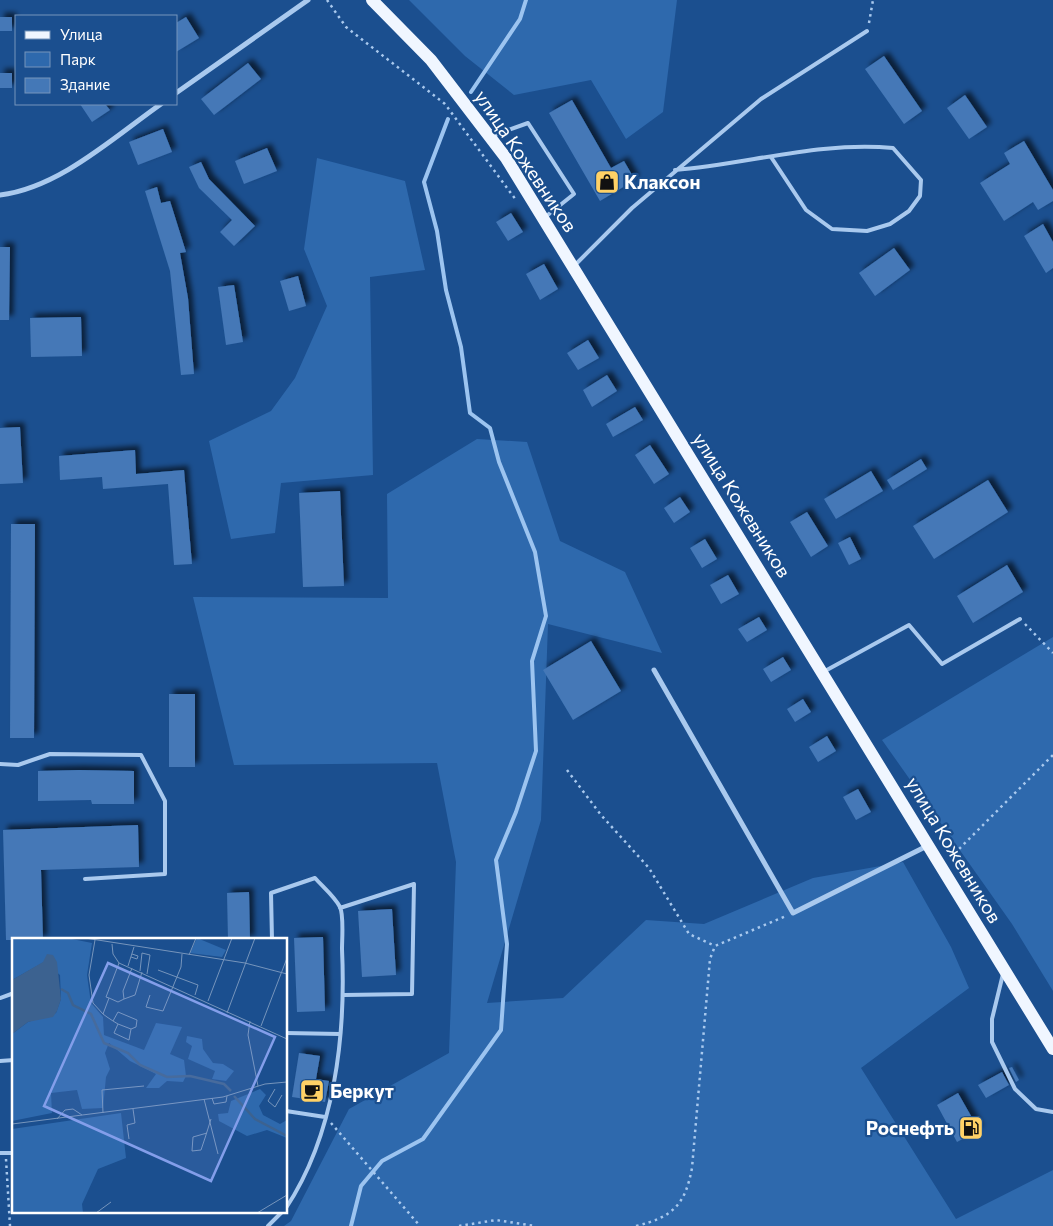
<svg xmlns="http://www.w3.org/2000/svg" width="1053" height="1226" font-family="Commissioner,sans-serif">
  <defs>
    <filter id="shadow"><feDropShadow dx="4.5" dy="-4.5" stdDeviation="2.5" flood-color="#0009"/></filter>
  </defs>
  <rect width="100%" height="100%" fill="#1b4f8f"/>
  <path fill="#2e69ad" d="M409 0H677L663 112 626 139 591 80 514 95 465 56Z
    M317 158 405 181 425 270 370 277 373 475 281 483 275 533 231 539 209 441 271 411 295 378 327 306 304 249Z
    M477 439 527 442 560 541 625 572 662 653 548 624 541 820 487 1003 563 998 646 920 704 924 813 878 903 862 951 947 969 988 861 1068 956 1219 1053 1170V1226H284L291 1221 349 1109 449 1053 456 862 437 763 234 765 193 597 388 598 387 494Z
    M1053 637V991L1012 924 882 740Z"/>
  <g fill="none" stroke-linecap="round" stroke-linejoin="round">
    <path stroke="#9cc4f0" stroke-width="4" d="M471 92 520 19 526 0
      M351 1226 361 1186 382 1161 423 1139 501 1030 507 944 496 860 516 812 536 751 532 661 546 616 535 552 499 462 490 428 470 413 461 347 446 290 437 231 424 182 448 119"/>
  </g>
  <path fill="#4478b7" filter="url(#shadow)" d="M0 17H12V31H0Z
    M186 17 199 38 176 52V23Z
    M884 56 922 111 904 124 865 69Z
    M248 63 261 79 214 115 201 99Z
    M0 73H12V88H0Z
    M965 95 987 127 969 139 947 108Z
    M572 100 611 168 624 161 635 180 600 201 549 113Z
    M80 104H105L110 110 92 122Z
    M163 129 172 152 138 165 129 142Z
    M1024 141 1053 190V201L1038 210 1033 202 1004 221 980 183 1010 164 1004 153Z
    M267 148 277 171 244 184 235 161Z
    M201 162 209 179 255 226 234 246 220 232 232 220 199 188 189 167Z
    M157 187 161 203 170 201 186 252 180 253 188 298 194 374 181 375 170 271 145 191Z
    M511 213 523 232 508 241 496 222Z
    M1043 224 1053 242V268L1046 273 1024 236Z
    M0 247H10L9 320H0Z
    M894 248 910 270 875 296 859 273Z
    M544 264 558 289 540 300 526 274Z
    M298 276 306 306 289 311 280 281Z
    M234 285 243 342 226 345 218 287Z
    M81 317 82 356 31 357 30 318Z
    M588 340 599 358 578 370 567 353Z
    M607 375 617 391 592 407 583 390Z
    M635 407 643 420 613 437 606 424Z
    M20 427 23 483 0 484V428Z
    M650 445 669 474 654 484 635 455Z
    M135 450 136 474 184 470 192 564 174 565 168 484 103 489 102 477 60 480 59 456Z
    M921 459 927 469 893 490 887 480Z
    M871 471 883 491 836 519 824 499Z
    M988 480 1008 512 934 559 913 526Z
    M340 491 344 586 303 587 299 493Z
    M680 497 690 512 674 523 664 508Z
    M807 512 828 546 811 557 790 522Z
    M11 524H35L34 738H10Z
    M850 537 861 559 849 565 838 543Z
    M705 539 717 559 702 568 690 548Z
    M1007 565 1023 592 973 623 957 596Z
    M728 575 739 594 721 604 710 585Z
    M759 617 767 630 747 642 738 629Z
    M591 641 621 691 573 720 543 670Z
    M783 657 791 670 771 682 763 669Z
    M169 694H195V767H169Z
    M803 699 811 712 795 722 787 709Z
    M827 736 836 751 818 762 809 747Z
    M79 770 134 771V804H92L91 800 38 801V771Z
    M858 789 871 812 856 820 843 797Z
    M138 825 139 867 41 870 43 940H6L3 830Z
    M249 892 250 940H228L227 893Z
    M392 909 396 975 362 977 358 911Z
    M323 937 325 1011 297 1012 294 938Z
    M299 1053 320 1056 316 1079 329 1081 325 1102 292 1097Z
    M1012 1067 1019 1080 1016 1082 1009 1068Z
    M1002 1072 1009 1085 986 1098 978 1085Z
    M958 1093 979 1130 957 1142 937 1105Z"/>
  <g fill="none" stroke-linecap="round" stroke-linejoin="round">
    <path stroke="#a9c9ee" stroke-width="2.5" stroke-dasharray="2.5 4" stroke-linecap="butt" d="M327 0 346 27 445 104 516 200
      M869 23 873 0
      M1025 624 1053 653
      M567 770 601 815 649 868 689 934 715 946
      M950 858 1053 755
      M331 1123 420 1226
      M6 1159 10 1226
      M459 1226 496 1220 535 1226
      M636 1226C673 1217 685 1205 692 1168L710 959 715 946 786 916"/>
    <path stroke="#a9c9ee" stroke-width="4" d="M492 136 528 123 574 194 544 218
      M675 170C748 164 820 141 893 148L921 180 920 196 909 211 890 224 867 231 832 229 806 210 771 157
      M574 266 632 208 761 99 867 31
      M825 671 909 625 942 664 1020 619
      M0 764 18 765 50 754 141 755 165 801V874L85 879
      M340 908 414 884 412 994 344 995
      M272 940 271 893 315 878C323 887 335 897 340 907 344 915 342 939 342 949 346 1035 335 1134 286 1208
      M1003 974 992 1019V1042L1015 1089 1036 1109 1053 1112
      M0 998 14 993
      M286 1033 340 1034
      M0 1061 14 1060
      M286 1111 325 1117
      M0 1153H14
      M268 1226 282 1212"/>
    <path stroke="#a9c9ee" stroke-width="5" d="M176 93 308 0
      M0 195C59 188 114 137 161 104
      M654 670 793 913 927 846"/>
    <path stroke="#f0f6ff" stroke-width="12" d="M372 0 431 60 506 158 1053 1049"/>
  </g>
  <defs>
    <symbol id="shop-square" viewBox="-11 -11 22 22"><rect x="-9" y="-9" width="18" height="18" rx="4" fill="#ffd166" stroke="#1b4f8f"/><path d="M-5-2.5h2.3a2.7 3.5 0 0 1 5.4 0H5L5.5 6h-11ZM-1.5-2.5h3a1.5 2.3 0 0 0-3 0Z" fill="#111"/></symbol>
    <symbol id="cafe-square" viewBox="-11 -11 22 22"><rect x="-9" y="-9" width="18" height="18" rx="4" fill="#ffd166" stroke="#1b4f8f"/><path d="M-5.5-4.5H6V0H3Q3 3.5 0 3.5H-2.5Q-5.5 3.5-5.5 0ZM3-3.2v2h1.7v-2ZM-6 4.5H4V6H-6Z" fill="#111"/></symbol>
    <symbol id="fuel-square" viewBox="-11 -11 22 22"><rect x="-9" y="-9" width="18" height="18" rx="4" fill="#ffd166" stroke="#1b4f8f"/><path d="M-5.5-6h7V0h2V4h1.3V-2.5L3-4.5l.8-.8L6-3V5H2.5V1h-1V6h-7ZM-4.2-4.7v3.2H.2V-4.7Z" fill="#111"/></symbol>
  </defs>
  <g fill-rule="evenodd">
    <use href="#shop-square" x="593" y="168" width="28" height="28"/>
    <use href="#cafe-square" x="298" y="1077" width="28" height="28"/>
    <use href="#fuel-square" x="957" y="1114" width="28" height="28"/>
  </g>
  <g text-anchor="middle" stroke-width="4.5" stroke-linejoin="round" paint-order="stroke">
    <g font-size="19" fill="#fff" stroke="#1b4f8f">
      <text transform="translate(526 161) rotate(56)" y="7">улица Кожевников</text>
      <text transform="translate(742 505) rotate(58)" y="7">улица Кожевников</text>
      <text transform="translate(954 850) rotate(59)" y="7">улица Кожевников</text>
    </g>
    <g font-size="19" font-weight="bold" fill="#fff" stroke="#1b4f8f" text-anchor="start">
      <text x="624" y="189">Клаксон</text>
      <text x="330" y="1098">Беркут</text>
      <text x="954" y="1135" text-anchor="end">Роснефть</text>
    </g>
  </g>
  <g transform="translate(12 938)">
    <rect width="275" height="275" fill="#1b4f8f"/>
    <path d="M0 0H55L80 5 75 37 79 65 91 79 92 97 132 112 144 85 170 89 158 116 172 122 174 138 171 144 155 143 147 150H134L144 136 118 123 97 105 93 115 98 131 94 139 91 170 70 171 65 152 39 155 40 175 0 183V96L16 84 44 75 49 61 48 37 32 24 0 42ZM185 0 214 12 210 19 178 15ZM175 98 190 101 191 111 201 125 211 126 222 133 214 143 200 141 203 133 176 121 180 108 174 104ZM248 151 254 157 247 168 251 177 268 186 275 182V200L255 192 235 198 207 183 206 176 216 175 219 163ZM109 175 114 220 86 231 70 266 71 275H0V191Z" fill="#2e69ad"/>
    <path d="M35 16 41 17 45 24 49 61 45 73 41 79 16 84 0 96V42L31 24Z" fill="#3c6290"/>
    <path fill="none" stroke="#3c6290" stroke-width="2.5" d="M49 51 56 55 61 67 79 76 92 105 116 115 128 127 155 139 178 138 212 146 219 153M222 158 243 181 275 198"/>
    <path fill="none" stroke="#7695bc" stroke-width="1" d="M73 0 233 25 275 36M83 2 77 37 81 65 91 76 95 79 101 83 106 86 119 91 124 89 125 82 106 74 101 83M100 6 101 16 107 25 275 101M130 15 138 17 135 36M177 17 184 0M119 19 125 21 126 18 120 16M116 28 122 9M120 30 111 53 112 61 123 57 130 34M146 32 186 47 183 57M128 33 130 15M138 57 134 69 151 73 169 29 170 16M97 60 106 64 112 61M196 63 220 0M215 75 243 0M91 76 97 60 94 59 107 25M238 83 236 97 246 148M106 86 102 95 117 102 119 91M249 88 275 20M263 151 256 163 263 169 270 157M200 160 202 166 214 164 215 158M192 161 206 216M91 175 90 152 132 148M45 181 53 172 61 171 70 177M0 186 211 159 253 146 275 144M195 195 181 199 180 213 189 212 193 200 199 181M117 201 115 187 123 185 121 171M84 275 99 264M245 275 275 257"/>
    <path fill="#839eea" fill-opacity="0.15" stroke="#839eea" stroke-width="2.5" d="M96 25 263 99 199 243 32 168Z"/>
    <rect width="275" height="275" fill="none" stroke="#fff" stroke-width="2.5"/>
  </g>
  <rect x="15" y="15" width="162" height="90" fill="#1b4f8f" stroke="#7695bc"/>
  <rect x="25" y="31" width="25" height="8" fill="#f0f6ff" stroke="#7695bc"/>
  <text x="60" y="40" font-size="15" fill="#ffffff">Улица</text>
  <rect x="25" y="52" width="25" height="15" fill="#2e69ad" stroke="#7695bc"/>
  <text x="60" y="65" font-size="15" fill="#ffffff">Парк</text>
  <rect x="25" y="78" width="25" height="15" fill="#4478b7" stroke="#7695bc"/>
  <text x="60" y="90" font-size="15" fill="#ffffff">Здание</text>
</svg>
